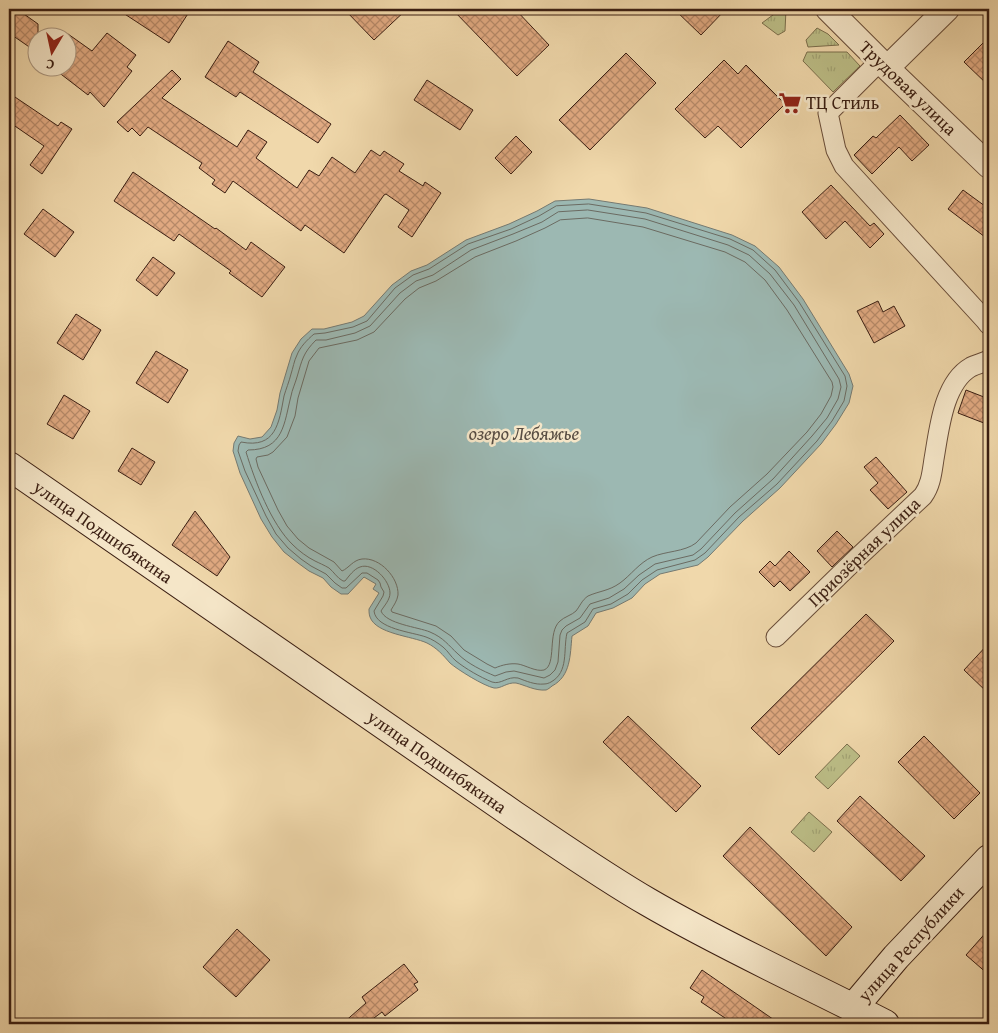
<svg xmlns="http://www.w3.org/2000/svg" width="998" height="1033" font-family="'Gentium Book Plus',serif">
  <defs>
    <pattern id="grass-tufts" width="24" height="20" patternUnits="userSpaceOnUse" patternTransform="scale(1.25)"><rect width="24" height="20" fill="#bcbe87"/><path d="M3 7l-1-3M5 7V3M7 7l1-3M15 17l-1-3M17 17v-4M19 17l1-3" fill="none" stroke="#a2a374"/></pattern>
    <pattern id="building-cross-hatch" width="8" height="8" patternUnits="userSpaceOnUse" patternTransform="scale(1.25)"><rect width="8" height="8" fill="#e1aa82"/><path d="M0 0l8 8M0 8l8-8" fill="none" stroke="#b78a69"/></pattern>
  </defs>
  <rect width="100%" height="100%" fill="#f0d8ab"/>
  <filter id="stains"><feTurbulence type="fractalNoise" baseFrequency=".004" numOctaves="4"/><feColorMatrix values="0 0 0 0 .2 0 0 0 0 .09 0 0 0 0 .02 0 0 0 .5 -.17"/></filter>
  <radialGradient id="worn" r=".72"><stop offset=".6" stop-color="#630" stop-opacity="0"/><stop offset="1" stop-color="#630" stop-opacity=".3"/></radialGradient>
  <path fill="url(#grass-tufts)" stroke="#7b6e4c" d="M781 9H786L785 31 778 35 762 23Z
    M817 28 828 34 839 45 808 47 806 40Z
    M807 52H847L860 66 833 92 803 61Z
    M847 744 860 756 828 789 815 777Z
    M809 812 832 832 814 852 791 832Z"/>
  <path fill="#9cb8b2" stroke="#757a72" d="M589 199 647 208 732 235 755 246 779 267 803 299 849 374 853 386 849 403 836 424 821 444 780 488 743 521 708 557 698 565 660 574 645 584 632 598 613 608 596 613 588 626 572 636C570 655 571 676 552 686 551 687 547 690 546 690 535 691 525 685 516 683 507 682 501 689 494 688 484 686 458 670 450 663 443 655 437 648 427 643 412 636 376 634 370 617 369 614 369 612 369 609L379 593 373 589 376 584 364 577 348 594H341L331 587 323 578 309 571 298 563 284 552 272 537 261 519 240 473 233 451 234 443 238 436 250 439 262 437 271 427 277 410 280 393 292 353 301 339 312 329H324L352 322 364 316 392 285 411 271 427 265 466 240 509 224 537 211 555 201Z"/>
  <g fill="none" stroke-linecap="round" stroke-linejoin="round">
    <path stroke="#6b6b62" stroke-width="1" d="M589 204 646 213 730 239 753 250 775 270 799 302 845 376 847 386 844 401 832 421 817 441 777 484 739 517 705 553 695 560 657 570 642 580 628 594 611 604 593 609 585 622 567 633C563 650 569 672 551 682 549 683 547 684 544 684 535 685 526 681 518 678 507 676 501 685 492 682 480 677 466 669 456 661 451 657 448 651 443 647 438 643 432 639 426 637 412 632 376 629 374 611L383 596 384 592 381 587 380 583 378 580 367 573H362L346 588H342L335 583 326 574 311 566 301 559 288 548 276 534 266 516 245 471 238 451 239 445 241 442C276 449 279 423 284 396 286 389 289 382 291 374 293 368 294 361 297 355 300 347 307 340 314 334L325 333 353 327 367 321 395 288 413 275 429 269 468 244 511 229 539 216 556 206Z
      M588 210 645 219 728 245 749 255 770 274 794 305 839 379 841 387 838 399 827 418 812 436 773 479 735 513 701 549 693 555 655 564 639 575 624 589 609 598 590 604 580 618 566 626 562 630 560 635 558 662 555 670 550 675 544 678 514 671 506 672 495 676C483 671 468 664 458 654 448 645 444 638 430 632 418 627 386 624 381 611 384 606 390 600 390 593 390 581 373 562 360 567 354 569 349 576 345 581H343C337 578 334 572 329 568 324 565 319 563 315 561 307 557 299 551 293 545 271 524 255 481 246 452L248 450C284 450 284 423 291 396 292 390 295 384 297 377 302 360 303 353 316 340H326L355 333 370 326 400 293 416 281 433 275 471 250 513 234 542 222 558 212Z
      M588 218 643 227 725 252 745 262 765 280 787 310 832 382 833 387 831 396 821 414 807 432 767 474 730 507 696 543C684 552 666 551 652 557 639 563 631 575 620 583 609 591 599 591 588 596 582 600 580 606 576 611 572 615 564 617 560 621 547 632 557 665 544 670 536 672 525 665 518 664 510 663 502 665 495 668L487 664 464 650 451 636 436 626 392 612 391 610C394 605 397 601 398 595 399 578 380 557 362 559 353 560 349 568 342 571L334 562 309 548 298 539 287 526 278 510 258 467 256 459 257 457 268 455 273 452 287 437 295 416 298 398 309 361 319 348 357 340 374 332 405 299 419 288 436 281 475 257 516 241 545 228 560 220Z"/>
  </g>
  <path fill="url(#building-cross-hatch)" stroke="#3a1e12" d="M9 9H17L38 24V53L9 33Z
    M117 9H191L169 43Z
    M344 9H407L374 40Z
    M452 9H515L549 45 517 76Z
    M674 9H726L701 35Z
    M107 33 136 55 127 67 132 71 104 107 90 92 88 95 53 68H68V34L92 51Z
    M989 37V86L964 62Z
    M228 41 259 62 253 72 331 124 318 143 240 92 236 97 205 77Z
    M626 53 656 83 590 150 559 120Z
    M724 60 738 74 746 65 785 104 741 148 718 126 705 138 675 109Z
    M172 70 181 79 162 98 237 147 248 130 267 142 256 158 297 188 309 170 319 176 332 157 355 173 371 150 380 156 384 151 404 164 399 171 423 186 425 182 441 193 412 237 398 227 409 210 386 194 384 195 344 253 305 225 301 231 233 181 225 193 212 184 215 180 199 168 202 163 148 127 140 136 132 128 128 132 117 122Z
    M427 80 473 110 460 130 414 100Z
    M9 93 58 126 61 122 72 129 42 174 30 165 44 146 9 122Z
    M900 115 929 145 912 161 899 147 872 174 854 155 873 136 876 138Z
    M516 136 532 152 511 174 495 158Z
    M133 172 215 229 216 228 246 250 251 242 285 267 262 297 229 273 231 271 179 234 174 241 114 201Z
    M831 185 870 226 874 223 884 234 870 248 845 221 826 239 802 212Z
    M963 190 989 209V240L948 209Z
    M43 209 74 232 55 257 24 234Z
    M153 257 175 273 157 296 136 280Z
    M878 301 883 312 894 306 905 326 874 343 857 311Z
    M76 314 101 330 83 360 57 343Z
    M156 351 188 370 168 403 136 383Z
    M966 390 989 399V425L958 413Z
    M64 395 90 411 73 439 47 424Z
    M132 448 155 462 141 485 118 471Z
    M876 457 907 492 888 509 870 490 878 483 864 467Z
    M195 511 230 557 217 576 172 545Z
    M837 531 853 547 832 567 817 551Z
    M789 551 810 572 790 591 780 581 774 587 759 572 770 561 775 566Z
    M866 614 894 641 779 755 751 728Z
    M989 643V694L964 670Z
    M628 716 701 786 676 812 603 742Z
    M924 736 980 793 954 819 898 762Z
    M860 796 925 856 901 881 837 821Z
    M750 827 852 927 826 956 723 856Z
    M237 929 270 960 236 997 203 967Z
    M989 929V975L966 955Z
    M404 964 418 982 414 984 418 990 385 1016 382 1012 366 1024H342L366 1003 362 997Z
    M702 970 780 1024H734L701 1002 704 997 690 988Z"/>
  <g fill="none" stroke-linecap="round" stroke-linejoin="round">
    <defs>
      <path id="minor" d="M880 61 828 113 836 150 844 166 985 320 989 325
        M776 637 856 559 923 496C931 485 932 472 934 459 939 431 943 383 971 367 977 364 983 363 989 360"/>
      <path id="tertiary" d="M828 9 887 68 989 166
        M887 68 947 9"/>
      <path id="secondary" d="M9 466 514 815C559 845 603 876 648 902 725 947 806 983 885 1024
        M853 1008 896 957 989 859"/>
    </defs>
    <use href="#minor" stroke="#684c38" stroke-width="21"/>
    <use href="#tertiary" stroke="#684c38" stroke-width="26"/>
    <use href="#secondary" stroke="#3a1e12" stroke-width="30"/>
    <use href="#minor" stroke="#f5e6c8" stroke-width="19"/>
    <use href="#tertiary" stroke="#f5e6c8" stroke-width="24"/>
    <use href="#secondary" stroke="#f5e6c8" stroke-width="28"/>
  </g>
  <defs>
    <symbol id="supermarket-bare" viewBox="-9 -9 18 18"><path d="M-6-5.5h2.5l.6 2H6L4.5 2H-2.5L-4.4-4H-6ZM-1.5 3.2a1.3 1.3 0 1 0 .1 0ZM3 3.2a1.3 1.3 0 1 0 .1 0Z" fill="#8f2418" stroke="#f5e6c8" stroke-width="2.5" paint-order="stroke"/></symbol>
  </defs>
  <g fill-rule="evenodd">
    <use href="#supermarket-bare" x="774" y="87" width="32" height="32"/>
  </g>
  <g text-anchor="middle" stroke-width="5" stroke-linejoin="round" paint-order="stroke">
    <g font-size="18" fill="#3a1e12" stroke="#f5e6c8">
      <text transform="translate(908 88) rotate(44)" y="6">Трудовая улица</text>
      <text transform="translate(103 532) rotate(35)" y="6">улица Подшибякина</text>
      <text transform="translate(864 552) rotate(-44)" y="6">Приозёрная улица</text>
      <text transform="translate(437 762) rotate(35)" y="6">улица Подшибякина</text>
      <text transform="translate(911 944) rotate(-48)" y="6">улица Республики</text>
    </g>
    <g font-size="18" fill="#3a1e12" stroke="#f5e6c8" text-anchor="start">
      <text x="806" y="109">ТЦ Стиль</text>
    </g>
    <g font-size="19" font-style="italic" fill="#574c42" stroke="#f5e6c8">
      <text x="524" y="440">озеро Лебяжье</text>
    </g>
  </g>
  <rect width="998" height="1033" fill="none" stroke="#f0d8ab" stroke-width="30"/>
  <rect x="10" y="10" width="978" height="1013" fill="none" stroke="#3a1e12" stroke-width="2.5"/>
  <rect x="15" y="15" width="968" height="1003" fill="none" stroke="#3a1e12"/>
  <g transform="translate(52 52) rotate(189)"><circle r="24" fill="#f5e6c8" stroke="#aa967f"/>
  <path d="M0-4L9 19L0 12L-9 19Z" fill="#8f2418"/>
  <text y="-8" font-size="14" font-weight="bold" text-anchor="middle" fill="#3a1e12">С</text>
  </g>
  <rect width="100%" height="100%" filter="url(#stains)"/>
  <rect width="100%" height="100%" fill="url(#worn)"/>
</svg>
